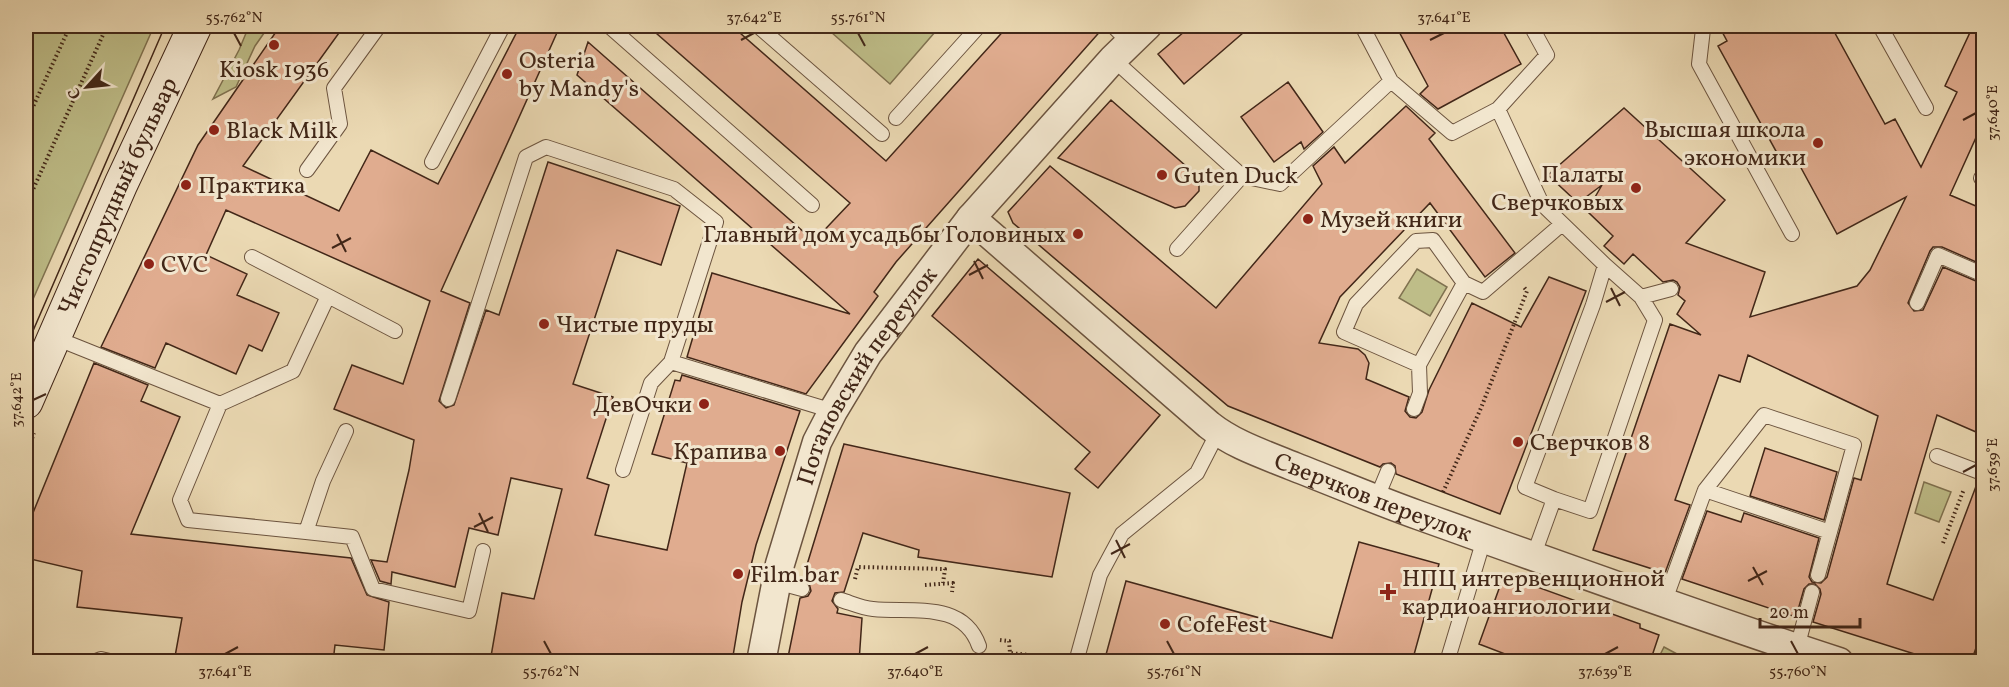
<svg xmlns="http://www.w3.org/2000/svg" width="2009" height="687" font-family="Vollkorn,serif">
  <rect width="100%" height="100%" fill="#ebd9b3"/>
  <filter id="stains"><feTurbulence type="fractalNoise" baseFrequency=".00333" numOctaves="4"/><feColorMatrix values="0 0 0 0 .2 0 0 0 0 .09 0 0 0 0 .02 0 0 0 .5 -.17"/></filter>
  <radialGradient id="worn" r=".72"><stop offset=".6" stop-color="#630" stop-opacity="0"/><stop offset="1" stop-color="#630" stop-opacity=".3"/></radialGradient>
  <path fill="#bebd88" stroke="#807250" stroke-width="1.5" d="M26 26H154L26 315Z
    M249 26H269L255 46 236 87 213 99 239 50Z
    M837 26H928L935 32 890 84 831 32Z
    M1417 269 1447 287 1430 316 1399 298Z
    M1924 482 1951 492 1939 522 1915 513Z
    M1664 647 1690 661H1657Z"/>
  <path fill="#e0ac8f" stroke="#422718" stroke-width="1.5" d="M280 26H344L243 166 339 211 371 150 438 184 520 26H560L441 291 470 303 439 401 446 408 454 405 486 310 499 315 548 162 680 206 661 265 617 250 573 384 613 397 587 478 609 485 595 535 667 550 687 463 652 454 675 380 680 381 682 375 800 411 756 545 742 602 732 662H490L502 593 534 599 562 489 511 478 498 535 469 528 455 587 392 572 391 584 380 581 371 560 387 562 409 470 414 440 334 409 352 365 403 384 430 301 226 210 206 255 247 274 237 295 279 313 262 351 249 345 236 374 166 343 155 368 101 347 198 145Z
    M648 26H732L886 161 1008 26 1104 27 896 262 874 292 878 296 806 394 687 357 712 273 850 314 577 75 588 42 814 241 850 203Z
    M1191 26H1251L1184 84 1158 54Z
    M1396 26H1500L1521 64 1438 109 1420 94 1428 86Z
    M1719 26H1831L1885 124 1895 119 1921 167 1957 92 1945 86 1973 26H1983V122L1950 195 1983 209V265L1942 247H1933L1930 251 1908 303 1914 311 1923 310 1943 267 1983 284V435L1937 415 1887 584 1933 600 1978 481 1983 482V628L1971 662H1940L1813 622 1821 594 1820 589 1815 584H1809L1804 589 1796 617 1682 579 1707 511 1741 522 1744 513 1819 538 1809 577 1812 582 1821 583 1827 577 1854 478 1861 480 1878 416 1748 355 1740 382 1719 375 1675 500 1690 505 1665 573 1593 550 1670 324 1701 335 1677 314 1685 301 1678 295 1680 287 1677 282 1673 280 1663 282 1633 254 1624 264 1604 246 1613 236 1587 211 1602 185 1578 203 1548 175 1624 108 1725 200 1686 243 1765 272 1750 317 1857 286 1870 270 1906 197 1837 234 1794 155 1782 162 1718 46 1727 41Z
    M1288 82 1323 132 1304 149 1301 142 1274 162 1241 117Z
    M1111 100 1195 174 1199 181V191L1185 206 1175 208 1058 158Z
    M1406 106 1435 133 1429 139 1515 253 1485 277 1430 203 1340 297 1319 343 1358 349 1365 355 1369 363 1366 379 1409 397 1405 411 1410 417 1416 418 1422 412 1429 390 1472 303 1521 327 1549 277 1586 291 1500 514 1396 474 1395 466 1391 463 1383 464 1380 467 1228 406 1013 223 1008 212 1050 166 1216 308 1322 184 1313 166 1334 147 1345 163Z
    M978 259 1160 415 1098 488 1075 469 1090 452 932 316Z
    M94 363 148 385 141 401 180 417 131 534 351 558 367 595 389 602 384 650 335 645 333 662H174L182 618 77 607 82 571 26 558V530Z
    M844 444 1070 493 1052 577 918 557 919 550 863 533 844 592 835 593 832 601 838 609 837 613 862 618 859 662H787L800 598 808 596 811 591 809 583 804 580 806 568Z
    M1765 448 1837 472 1824 520 1750 496Z
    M1359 542 1439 564 1412 662H1104L1126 581 1332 638Z
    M1504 575 1640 624V628L1659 635 1650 662H1526L1479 644Z"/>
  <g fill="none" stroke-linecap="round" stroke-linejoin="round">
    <defs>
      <path id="lane" d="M609 26 812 205
        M758 26 882 134
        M1113 26 1129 42
        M1362 26 1391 81 1452 133 1498 109 1542 204 1605 265 1593 305 1525 487 1554 499 1533 557
        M1701 26 1703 29 1699 64 1792 234
        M1880 26 1926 108
        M1113 59 1242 176
        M1498 109 1547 55 1531 26
        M896 118 979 26
        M432 162 503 26
        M307 170 340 124 334 88 379 26
        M1984 174 1981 178 1984 179
        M1177 249 1242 176 1280 184 1391 81
        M252 257 328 296
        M1605 265 1641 297 1671 289
        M1917 303 1938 255 1984 275
        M53 337 220 404 293 371 328 296 395 331
        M1419 365 1344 332 1356 304 1416 241 1433 240 1464 283 1483 292 1562 224
        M448 399 526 157 546 147 674 189 716 222 671 362 833 411
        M220 404 180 500 188 520 306 532 323 481 346 431
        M1414 409 1420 393 1419 365 1464 283
        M1937 456 1982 473
        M623 470 651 383 671 362
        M1705 490 1764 415 1854 445 1818 575
        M1554 499 1590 511 1655 320 1641 297
        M1376 500 1388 471
        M306 532 352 537 373 589 469 611 483 551
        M776 582 802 589
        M841 600C851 603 862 608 873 609 911 613 963 600 979 646
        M1664 603 1705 490 1830 532
        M1797 648 1812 592
        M93 662 101 659 114 662
        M1076 662 1100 575 1122 534 1197 473 1218 432
        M1447 662 1484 539"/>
      <g id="street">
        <path id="s1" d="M971 218 1209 425C1234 445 1266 455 1295 467 1336 483 1376 500 1418 515 1558 565 1697 616 1839 662"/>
        <path id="s2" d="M761 662 780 564 817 442 833 411 868 353 971 218 1113 59 1147 26"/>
      </g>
      <g id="secondary">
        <path id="s3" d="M26 402 121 184 195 26"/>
      </g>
    </defs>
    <use href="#lane" stroke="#6c543f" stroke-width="16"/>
    <use href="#street" stroke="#6c543f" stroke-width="31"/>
    <use href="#secondary" stroke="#422718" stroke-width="35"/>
    <path stroke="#422718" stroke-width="4" stroke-dasharray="1.5 3" stroke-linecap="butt" d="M26 122 70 26
      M26 205 107 26
      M26 455 34 433
      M1443 492 1481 408 1527 291 1523 286
      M1943 543 1964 489
      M855 579 858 567 945 569 943 583
      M925 585 953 583 952 592
      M1000 640 1009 641 1010 653 1029 655 1030 662
      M1977 658 1984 660"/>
    <use href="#lane" stroke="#f2e6ce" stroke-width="14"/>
    <use href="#street" stroke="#f2e6ce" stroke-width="28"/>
    <use href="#secondary" stroke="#f2e6ce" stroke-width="33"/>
    <path stroke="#422718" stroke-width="1.5" d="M26 347 165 26"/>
  </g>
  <path fill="none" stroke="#422718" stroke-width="2" d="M234 33 241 46M858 33 865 46M741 40 754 33M1430 40 1444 33M1963 120 1976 113M337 234 346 252M332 248 351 238M974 261 983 279M969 275 988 265M1611 288 1620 306M1606 302 1625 292M33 400 46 394M1963 472 1976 465M479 513 488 532M474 527 493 517M1116 540 1125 558M1111 554 1130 544M1753 567 1763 585M1748 581 1767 571M544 641 551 654M1167 641 1174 654M1791 641 1798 654M225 654 238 647M915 654 928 647M1605 654 1618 647"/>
  <g fill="#8f2418" stroke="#f2e6ce" stroke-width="2">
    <circle cx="274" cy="45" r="6"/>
    <circle cx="507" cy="74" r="6"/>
    <circle cx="214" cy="130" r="6"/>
    <circle cx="1818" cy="143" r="6"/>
    <circle cx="1162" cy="175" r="6"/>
    <circle cx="186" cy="185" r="6"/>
    <circle cx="1636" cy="188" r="6"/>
    <circle cx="1308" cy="219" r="6"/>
    <circle cx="1078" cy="234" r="6"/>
    <circle cx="149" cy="264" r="6"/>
    <circle cx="544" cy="324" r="6"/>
    <circle cx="704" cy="404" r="6"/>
    <circle cx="1518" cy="442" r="6"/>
    <circle cx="780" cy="451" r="6"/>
    <circle cx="738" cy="574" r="6"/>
    <path d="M1385 583h6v6h6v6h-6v6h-6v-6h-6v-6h6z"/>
    <circle cx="1165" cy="624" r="6"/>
  </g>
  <g text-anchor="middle" stroke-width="6" stroke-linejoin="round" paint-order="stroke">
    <g font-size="24" fill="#422718" stroke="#f2e6ce" text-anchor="start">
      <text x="519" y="68">Osteria<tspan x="519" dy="28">by Mandy's</tspan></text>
      <text x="274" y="77" text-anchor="middle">Kiosk 1936</text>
      <text x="1806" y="137" text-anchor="end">Высшая школа<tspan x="1806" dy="28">экономики</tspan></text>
      <text x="226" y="138">Black Milk</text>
      <text x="1624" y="182" text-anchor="end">Палаты<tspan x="1624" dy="28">Сверчковых</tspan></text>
      <text x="1174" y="183">Guten Duck</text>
      <text x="198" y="193">Практика</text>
      <text x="1320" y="227">Музей книги</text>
      <text x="1066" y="242" text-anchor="end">Главный дом усадьбы Головиных</text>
      <text x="161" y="272">CVC</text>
      <text x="556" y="332">Чистые пруды</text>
      <text x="692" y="412" text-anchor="end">ДевОчки</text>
      <text x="1530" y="450">Сверчков 8</text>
      <text x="768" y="459" text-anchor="end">Крапива</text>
      <text x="750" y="582">Film.bar</text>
      <text x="1402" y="586">НПЦ интервенционной<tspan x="1402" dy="28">кардиоангиологии</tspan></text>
      <text x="1177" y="632">CofeFest</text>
    </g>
    <g font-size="24" fill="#422718" stroke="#f2e6ce">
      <text dy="8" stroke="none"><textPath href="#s3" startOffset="225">Чистопрудный бульвар</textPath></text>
      <text dy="8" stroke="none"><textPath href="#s2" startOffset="309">Потаповский переулок</textPath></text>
      <text dy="8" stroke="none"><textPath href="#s1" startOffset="495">Сверчков переулок</textPath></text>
    </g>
  </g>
  <rect width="2009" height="687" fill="none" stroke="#ebd9b3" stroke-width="66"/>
  <g transform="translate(87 87) rotate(243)" stroke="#f2e6ce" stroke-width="4.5" paint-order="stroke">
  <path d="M0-4.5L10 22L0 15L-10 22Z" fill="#422718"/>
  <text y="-9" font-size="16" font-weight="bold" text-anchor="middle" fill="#422718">С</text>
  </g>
  <path d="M1760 618v9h100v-9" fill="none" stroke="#422718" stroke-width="3"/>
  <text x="1769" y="618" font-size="18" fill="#422718" stroke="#f2e6ce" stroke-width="4.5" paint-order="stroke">20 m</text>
  <rect x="33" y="33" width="1943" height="621" fill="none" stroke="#422718" stroke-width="2"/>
  <g font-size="15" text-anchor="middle" fill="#422718">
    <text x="234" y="22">55.762°N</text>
    <text x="754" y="22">37.642°E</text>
    <text x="858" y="22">55.761°N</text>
    <text x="1444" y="22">37.641°E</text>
    <text transform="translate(1992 113) rotate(-90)" y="5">37.640°E</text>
    <text transform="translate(16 400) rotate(-90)" y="5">37.642°E</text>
    <text transform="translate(1992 465) rotate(-90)" y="5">37.639°E</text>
    <text x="225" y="676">37.641°E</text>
    <text x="551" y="676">55.762°N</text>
    <text x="915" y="676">37.640°E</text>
    <text x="1174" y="676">55.761°N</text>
    <text x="1605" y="676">37.639°E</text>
    <text x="1798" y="676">55.760°N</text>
  </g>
  <rect width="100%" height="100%" filter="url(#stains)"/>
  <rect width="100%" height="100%" fill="url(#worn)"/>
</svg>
